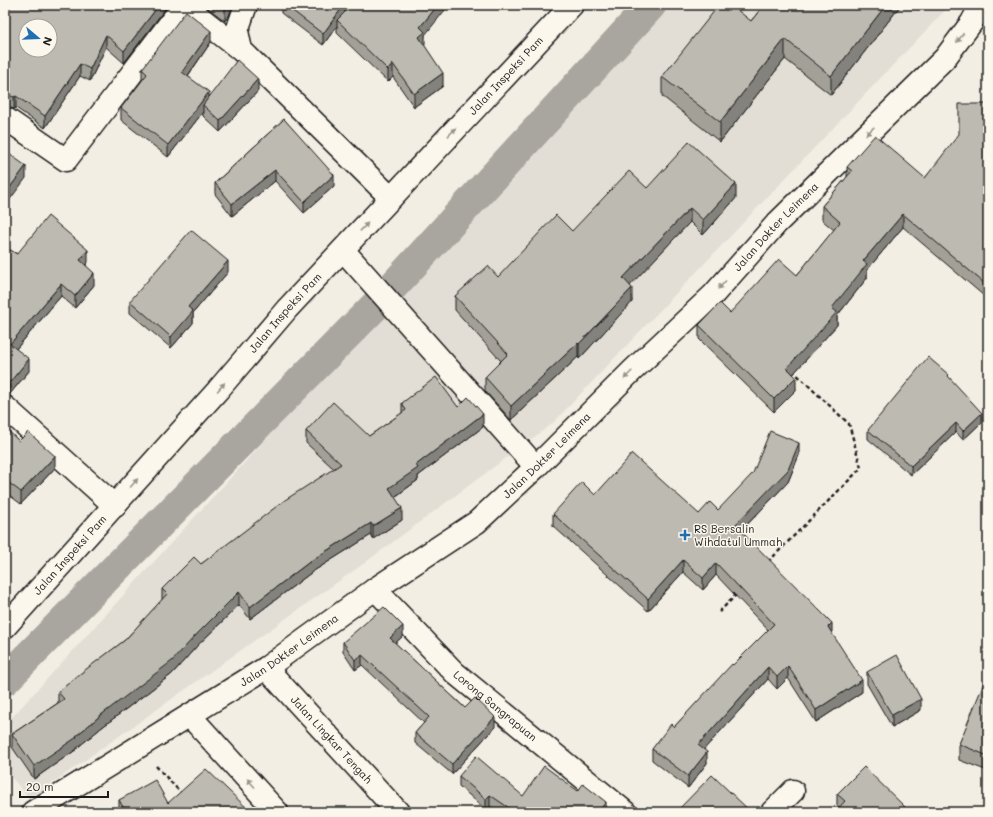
<svg xmlns="http://www.w3.org/2000/svg" width="993" height="817" font-family="Mali,sans-serif">
  <rect width="100%" height="100%" fill="#f2eee4"/>
  <filter id="ink" filterUnits="userSpaceOnUse"><feTurbulence type="fractalNoise" baseFrequency=".025" numOctaves="2"/><feDisplacementMap in="SourceGraphic" scale="8" xChannelSelector="R" yChannelSelector="G"/><feConvolveMatrix kernelMatrix="1 2 1 2 8 2 1 2 1" color-interpolation-filters="sRGB"/></filter>
  <g filter="url(#ink)">
    <path fill="#e2ded5" d="M662 5H950L553 423 366 562 30 799 5 770V725Z"/>
    <g fill="none" stroke-linecap="round" stroke-linejoin="round">
      <path stroke="#a9a6a0" stroke-width="31" d="M5 680 374 307 651 5"/>
      <defs>
        <g id="minor">
          <path d="M184 5 241 50"/>
          <path d="M246 5 237 31 241 50 391 198"/>
          <path d="M5 118 66 160 184 5"/>
          <path d="M343 250 536 467"/>
          <path d="M5 407 115 506"/>
          <path id="s1" d="M375 589 455 673 625 812"/>
          <path d="M772 812 793 791"/>
        </g>
        <g id="secondary">
          <path id="s2" d="M266 668 398 812"/>
          <path d="M190 716 277 812"/>
        </g>
        <g id="primary">
          <path id="s3" d="M5 627 218 390 287 309 572 5"/>
          <path id="s4" d="M33 812 266 668 375 589 477 522 536 467 633 370 713 295 777 223 945 58 972 22 981 5"/>
        </g>
      </defs>
      <use href="#minor" stroke="#1c1c1c" stroke-width="25"/>
      <use href="#secondary" stroke="#1c1c1c" stroke-width="25"/>
      <use href="#primary" stroke="#1c1c1c" stroke-width="25"/>
      <path stroke="#1c1c1c" stroke-width="2.5" stroke-dasharray="4 3" stroke-linecap="butt" d="M768 562 861 468 849 424 793 371
        M719 612 737 594
        M156 766 183 795"/>
      <use href="#minor" stroke="#fbf7ec" stroke-width="22"/>
      <use href="#secondary" stroke="#fbf7ec" stroke-width="22"/>
      <use href="#primary" stroke="#fbf7ec" stroke-width="22"/>
    </g>
    <path fill="#a3a098" stroke="#1c1c1c" d="M5 5H168L124 63 106 47 90 81 80 76 45 128 16 108 14 109 5 106Z
      M204 5H233L229 16 225 21Z
      M281 5H345V12L425 35 424 45 443 86 414 107 393 77 388 82 337 33V26L323 45 281 13Z
      M764 5H901L831 95 785 59 720 142 662 96V77L751 21Z
      M211 42 188 76 209 96 258 91 220 132 203 116V112L168 157 121 120V108L142 81V69Z
      M988 104 984 296 903 227 867 270V278L837 316V325L793 374 796 390 774 412 699 339V325L730 313 797 275 834 230 822 220V206L847 177V167L925 178Z
      M284 119 334 186 304 213 275 181 232 216 215 194V183Z
      M647 188 736 198 703 235 690 222 630 285 632 302 579 359 578 357 511 420 485 391V377L501 361 455 310V296L498 277 572 231Z
      M5 247 17 254 88 262 86 265 94 285 75 308 61 296 16 349 29 371 9 395H5Z
      M228 272 193 313V323L171 348 130 313V301Z
      M949 378 982 422 963 440 956 432 911 475 868 439V430Z
      M402 403 458 407 483 427 418 476V480L395 497 402 520 373 539 371 535 312 572 250 619 239 605 197 646 172 674 101 728 77 748V749L34 779 12 747V734L58 703V692L125 640 162 600V589L201 564 334 469 306 443V431L369 436 402 413Z
      M5 428 19 441 55 468 21 504 5 492Z
      M799 455 788 482 741 531 832 634 862 692 816 722 788 678 777 689 768 679 704 749 707 763 688 788 652 760V749L674 727 733 665 768 630 716 575 703 590 683 572 648 611 553 526V514L595 495 699 514 718 510Z
      M403 636 395 643 465 708 495 727 452 774 415 743V733L424 723 362 665 355 670 343 652V642Z
      M867 672 921 710 892 727 867 684Z
      M988 682V771L959 760V744Z
      M459 776 523 796 606 812H499L490 806 486 810 459 786Z
      M837 794 905 812 839 807 837 805Z
      M119 800 168 803 250 812H120L119 810Z"/>
    <path fill="#84827c" stroke="#1c1c1c" d="M159 5H168L124 63V51Z
      M228 5H233L229 16 225 21V9Z
      M344 5 345 16 337 20V26L323 45V34Z
      M438 5H449L425 35V44L419 50V37L420 27Z
      M886 5H901L831 95V76Z
      M211 31V42L182 84V72Z
      M106 35V47L90 81V69Z
      M785 39V59L720 142V122Z
      M80 64V76L45 128V116Z
      M393 64V77L388 82V70Z
      M443 73V86L414 107V94Z
      M258 79V91L220 132V121Z
      M209 92V103L203 105V112L168 157V145Z
      M5 94H6V106H5Z
      M16 96V108L14 109V97Z
      M26 166V178L5 206V194Z
      M275 170V181L232 216V204Z
      M334 175V186L304 213V202Z
      M736 184V198L703 235V220Z
      M690 208V222L623 293V278Z
      M903 214V227L867 270V278L837 316V325L787 381V368L863 261Z
      M88 250V262L80 272V260Z
      M228 261V272L193 313V323L171 348V337L188 307Z
      M94 273V285L75 308V296Z
      M988 279V292L984 296V283Z
      M61 284V296L10 356V344Z
      M632 288V302L579 359V344Z
      M578 343V357L511 420V406Z
      M29 359V371L9 395V383Z
      M796 377V390L774 412V399Z
      M982 413V422L963 440V431Z
      M483 414V427L418 476V480L389 501V488L416 465Z
      M956 423V432L911 475V466Z
      M799 443V455L788 482 735 537V525Z
      M55 456V468L21 504V492Z
      M402 508V520L373 539V526Z
      M371 523V535L312 572 250 619V607L312 560Z
      M683 560V572L648 611V599Z
      M716 563V575L703 590V578Z
      M239 592V605L197 646 172 674 101 728 77 748V749L34 779V766L76 736 197 634Z
      M832 623V635L828 627Z
      M403 626V636L390 648V638Z
      M362 655V665L355 670V660Z
      M788 666V678L777 689V677Z
      M768 667V679L698 756V745Z
      M862 680V692L816 722V710Z
      M921 699V710L892 727V715Z
      M495 717V727L452 774V764Z
      M707 752V763L688 788V776Z
      M490 795V806L486 810V799Z
      M606 802V812H598Z
      M905 807V812H900Z"/>
    <path fill="#bdbab1" stroke="#1c1c1c" fill-rule="evenodd" d="M5 5H159L124 51 106 35 90 69 80 64 45 116 16 96 14 97 5 94V30L9 24 5 22ZM26 26H50V50H26Z
      M219 5H228L225 9Z
      M285 5H344L323 34Z
      M352 5H438L420 27 425 32 419 37 443 73 414 94 393 64 388 70 337 20Z
      M719 5H731L751 21 764 5H886L831 76 785 39 720 122 662 77Z
      M186 11 211 31 182 72 209 92 168 145 121 108 147 74 142 69Z
      M237 60 258 79 220 121 203 105Z
      M959 104H988V279L984 283 903 214 863 261 867 264 832 308 837 312 787 368 796 377 774 399 699 325 720 303 730 313 779 259 797 275 840 222 822 206 852 171 847 167 875 135 925 178 959 134Z
      M284 119 334 175 304 202 275 170 232 204 215 183Z
      M689 142 736 184 703 220 690 208 623 278 632 288 579 344 578 343 511 406 485 377 508 354 455 296 488 266 498 277 556 215 572 231 629 171 647 188Z
      M5 151 26 166 5 194Z
      M48 216 88 250 80 260 94 273 75 296 61 284 10 344 29 359 9 383H5V247L17 254Z
      M191 230 228 261 188 307 193 311 171 337 130 301Z
      M928 357 949 375 948 376 982 413 963 431 956 423 911 466 868 430Z
      M436 377 458 407 468 397 483 414 416 465 418 468 389 488 402 508 373 526 371 523 312 560 250 607 239 592 197 634 172 661 101 715 76 736 77 737 34 766 12 734 64 699 58 692 81 673 125 640 167 594 162 589 194 557 201 564 285 500 341 464 306 431 333 402 369 436 406 410 402 403Z
      M5 428 19 441 28 432 55 456 21 492 5 480Z
      M770 431 799 443 788 470 735 525 832 623 828 627 862 680 816 710 788 666 777 677 768 667 698 745 707 752 688 776 652 749 671 724 674 727 732 664 733 665 774 624 716 563 703 578 683 560 648 599 553 514 582 482 595 495 632 454 699 514 710 502 718 510 753 473Z
      M384 607 403 626 390 638 465 708 475 698 495 717 452 764 415 733 429 717 362 655 355 660 343 642Z
      M897 655 921 699 892 715 867 672Z
      M985 680 988 682V756L959 744Z
      M476 756 523 796 544 766 578 791 583 784 606 802 598 812H515L490 795 486 799 459 776Z
      M864 767 905 807 900 812H835L845 801 837 794Z
      M206 769 250 811 249 812H126L119 800 155 780 168 803Z
      M712 775 751 812H676Z"/>
    <defs><path id="oneway-solid" d="M-6-.8H1V-3.2L6.5 0L1 3.2V.8H-6Z"/></defs>
    <g fill="#97948e">
      <use href="#oneway-solid" transform="translate(960 38) rotate(127)"/>
      <use href="#oneway-solid" transform="translate(870 131) rotate(136)"/>
      <use href="#oneway-solid" transform="translate(452 132) rotate(-47)"/>
      <use href="#oneway-solid" transform="translate(364 227) rotate(-47)"/>
      <use href="#oneway-solid" transform="translate(722 285) rotate(132)"/>
      <use href="#oneway-solid" transform="translate(628 375) rotate(135)"/>
      <use href="#oneway-solid" transform="translate(221 387) rotate(-49)"/>
      <use href="#oneway-solid" transform="translate(134 483) rotate(-49)"/>
      <use href="#oneway-solid" transform="translate(251 783) rotate(-132)"/>
    </g>
  </g>
  <path fill="#1f6fb2" stroke="#fbf7ec" stroke-width="1.5" d="M683 529h4v4h4v4h-4v4h-4v-4h-4v-4h4z"/>
  <g text-anchor="middle" stroke-width="3" stroke-linejoin="round" paint-order="stroke">
    <g font-size="11" fill="#1c1c1c" stroke="#fbf7ec">
      <text dy="4" stroke="none"><textPath href="#s3" startOffset="745">Jalan Inspeksi Pam</textPath></text>
      <text dy="4" stroke="none"><textPath href="#s4" startOffset="951">Jalan Dokter Leimena</textPath></text>
      <text dy="4" stroke="none"><textPath href="#s3" startOffset="421">Jalan Inspeksi Pam</textPath></text>
      <text dy="4" stroke="none"><textPath href="#s4" startOffset="627">Jalan Dokter Leimena</textPath></text>
      <text dy="4" stroke="none"><textPath href="#s3" startOffset="97">Jalan Inspeksi Pam</textPath></text>
      <text dy="4" stroke="none"><textPath href="#s4" startOffset="303">Jalan Dokter Leimena</textPath></text>
      <text dy="4" stroke="none"><textPath href="#s1" startOffset="168">Lorong Sangrapuan</textPath></text>
      <text dy="4" stroke="none"><textPath href="#s2" startOffset="97">Jalan Lingkar Tengah</textPath></text>
    </g>
    <g font-size="11" fill="#1c1c1c" stroke="#fbf7ec" text-anchor="start">
      <text x="694" y="533">RS Bersalin<tspan x="694" dy="13">Wihdatul Ummah</tspan></text>
    </g>
  </g>
  <rect width="993" height="817" fill="none" stroke="#fbf7ec" stroke-width="20"/>
  <rect x="10" y="10" width="973" height="797" fill="none" stroke="#1c1c1c" stroke-width="1.5" filter="url(#ink)"/>
  <g transform="translate(38 38) rotate(109)"><circle r="19" fill="#fbf7ec" stroke="#a29f99"/>
  <path d="M0-3L7 15L0 10L-7 15Z" fill="#1f6fb2"/>
  <text y="-6" font-size="11" font-weight="bold" text-anchor="middle" fill="#1c1c1c">N</text>
  </g>
  <path d="M20 791v6h88v-6" fill="none" stroke="#1c1c1c" stroke-width="2"/>
  <text x="26" y="791" font-size="12" fill="#1c1c1c" stroke="#fbf7ec" stroke-width="3" paint-order="stroke">20 m</text>
</svg>
